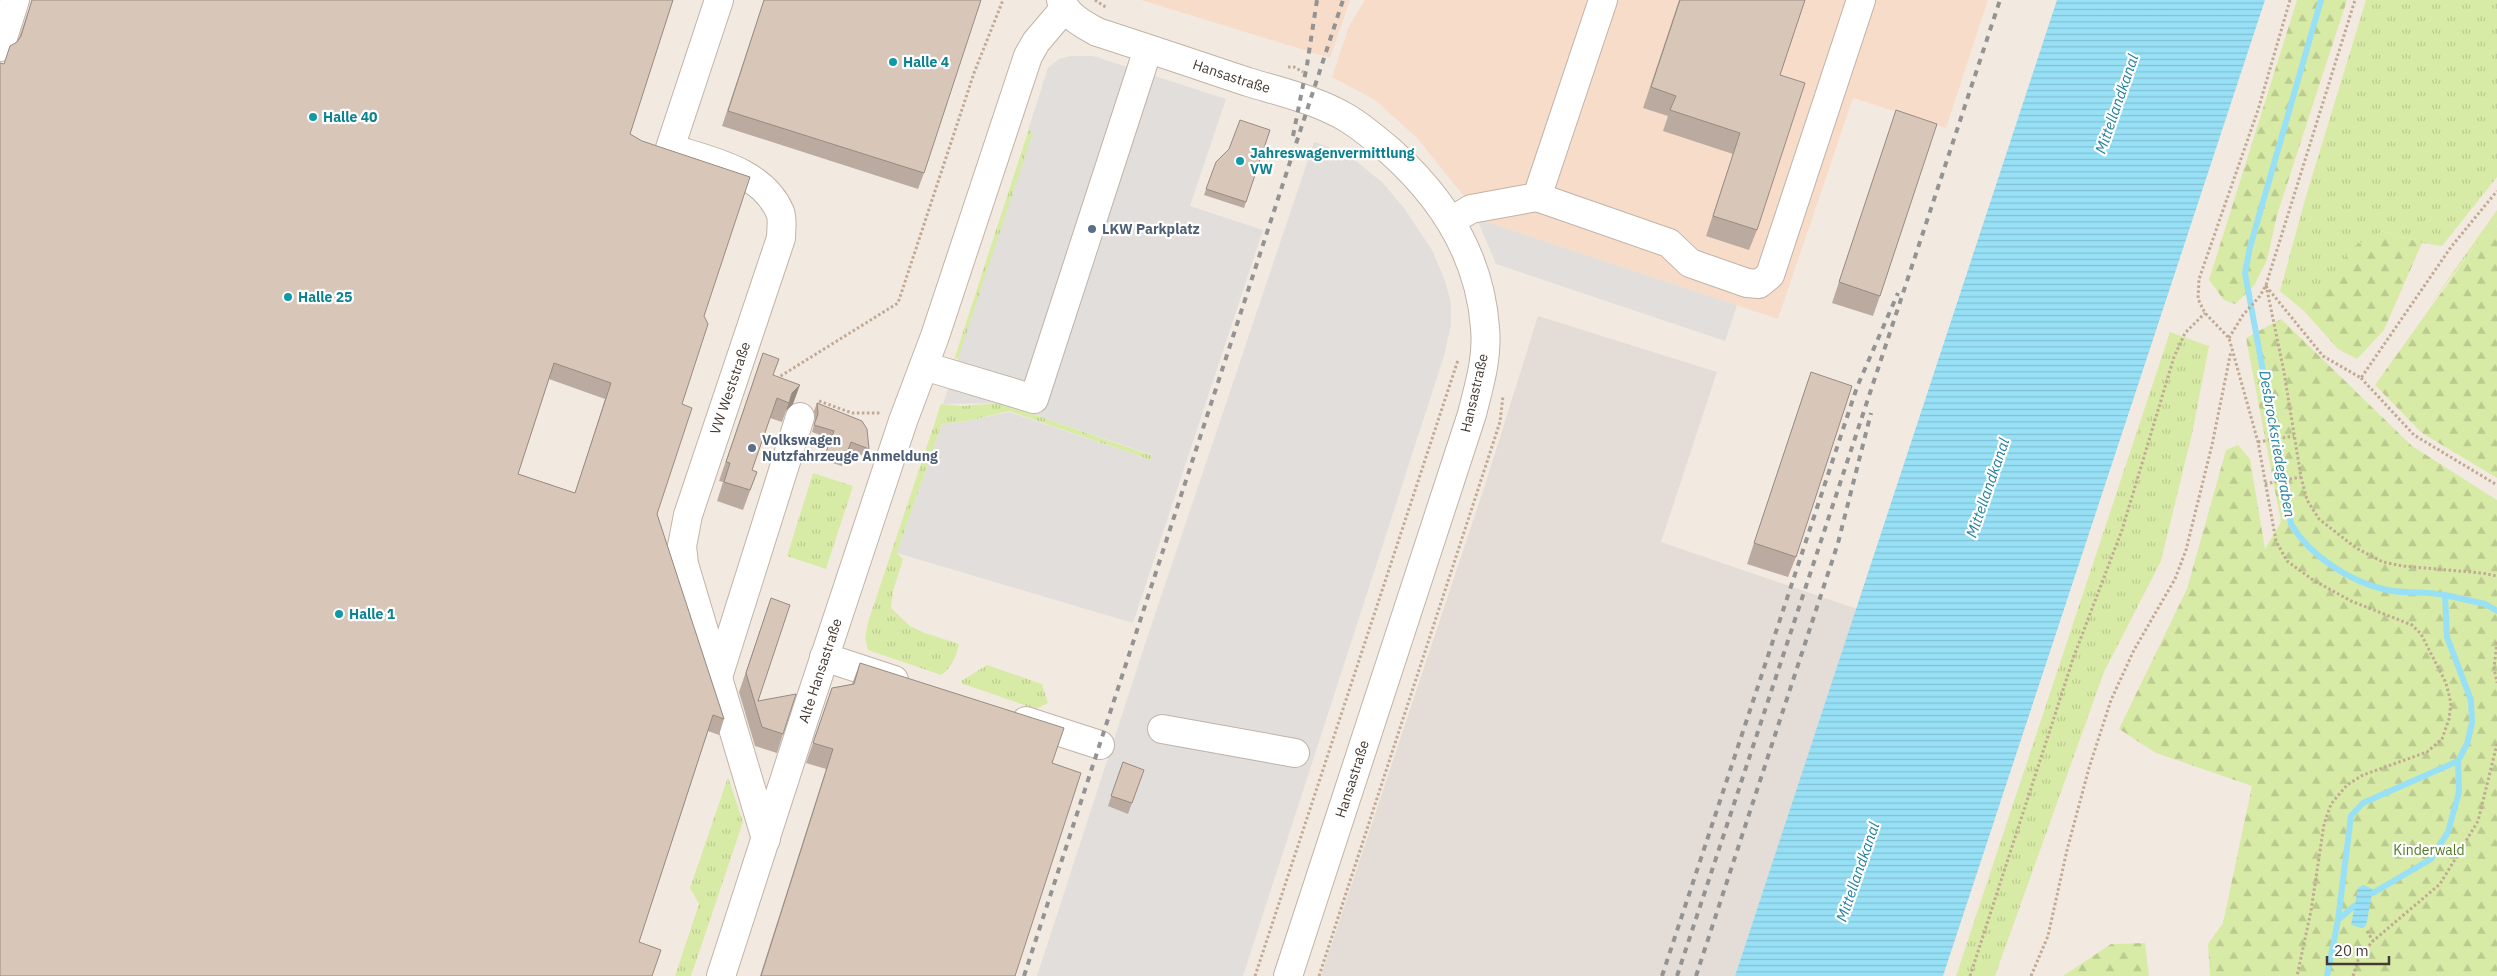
<svg xmlns="http://www.w3.org/2000/svg" width="2497" height="976" font-family="'IBM Plex Sans',sans-serif">
  <defs>
    <pattern id="grass-tufts" width="24" height="20" patternUnits="userSpaceOnUse" patternTransform="scale(1.25)"><rect width="24" height="20" fill="#d8eba6"/><path d="M3 7l-1-3M5 7V3M7 7l1-3M15 17l-1-3M17 17v-4M19 17l1-3" fill="none" stroke="#bbca8f"/></pattern>
    <pattern id="forest-firs" width="22" height="20" patternUnits="userSpaceOnUse" patternTransform="scale(1.25)"><rect width="22" height="20" fill="#d8eba6"/><path d="M5 1l3.5 6h-7zM16 11l3.5 6h-7z" fill="#bbca8f"/></pattern>
    <pattern id="water-rules" width="6" height="5" patternUnits="userSpaceOnUse" patternTransform="scale(1.25)"><rect width="6" height="5" fill="#97e0f5"/><path d="M0 2.5h6" fill="none" stroke="#83c1d2"/></pattern>
  </defs>
  <rect width="100%" height="100%" fill="#f2eae1"/>
  <path fill="#f7dcca" d="M1141 0H1350L1330 58Z
    M1365 0H1988L1946 128 1853 98 1778 319 1477 219 1467 200 1417 138 1375 100 1332 77 1349 26Z"/>
  <path fill="#e4dcd7" d="M1538 316 1717 372 1661 542 1857 609 1735 976H1321L1485 485Z"/>
  <path fill="url(#grass-tufts)" d="M2366 0H2497V177L2442 246 2422 243 2383 231 2353 248 2304 311 2280 291 2306 196Z
    M1072 56H1093L959 357 954 360 1034 113 1048 117V68L1059 59Z
    M2497 210V226L2474 247 2427 309Z
    M2170 332 2209 346 2192 434 2161 561 2104 672 1995 976H1956Z
    M1001 403 1153 456 1151 460 1009 411 968 421 942 424 897 553 903 559 893 591 891 608 910 626 925 633 959 644C956 656 952 668 941 675L868 650 865 638 868 622 941 404 963 406Z
    M813 473 853 486 826 569 787 556Z
    M987 665 1042 684 1048 703 1036 709 963 684 961 681Z
    M728 777 743 822 691 976H675L699 904 690 888Z"/>
  <path fill="url(#forest-firs)" d="M2297 0H2347L2277 215 2267 260 2254 286 2235 304 2224 300 2209 280Z
    M2497 226V478L2422 433 2375 385 2474 247Z
    M2383 231 2422 243 2384 330 2357 359 2338 349 2304 311 2353 247Z
    M2281 319 2412 446 2497 500V976H2210L2208 944 2223 923 2252 786 2156 753 2119 729 2187 589 2226 450 2238 445 2250 459 2265 549 2281 522 2246 338Z
    M2145 943 2149 976H2063L2111 944Z"/>
  <path fill="#e2dedb" d="M1072 56H1093L1226 99 1190 206 1263 230 1133 623 897 553 942 424 968 421 1009 412 1151 460 1152 455 1001 403 943 404 1033 132 1028 130 1048 68 1059 59Z
    M1314 142 1340 151 1356 161 1383 183 1404 208 1432 250 1444 278 1451 302V325L1444 356 1243 976H1037L1145 644Z
    M1477 219 1737 305 1725 341 1496 264Z"/>
  <path fill="url(#water-rules)" d="M2057 0H2265L1943 976H1735Z
    M2363 885 2373 889 2366 926 2362 928 2351 925 2358 888Z"/>
  <g fill="none" stroke-linecap="round" stroke-linejoin="round">
    <path stroke="#97e0f5" stroke-width="6" d="M2321 0 2250 247 2245 273 2291 524C2310 556 2350 582 2387 590 2406 594 2426 591 2445 595L2447 637 2471 700 2472 723 2467 744 2458 761 2363 803 2351 816 2338 920 2327 976
      M2445 595 2485 604 2497 611
      M2373 893 2431 859 2448 832 2459 792 2458 761
      M2338 920 2354 906"/>
    <defs>
      <g id="minor">
        <path d="M719 0 670 148C709 161 762 170 780 212 783 219 781 231 781 238L688 515 682 546 684 564 766 839"/>
        <path id="s1" d="M1061 0C1067 16 1083 24 1097 32 1147 48 1197 65 1248 82 1281 92 1317 100 1347 118 1362 127 1376 139 1389 150 1442 197 1480 256 1485 328 1488 357 1479 386 1472 414L1288 976"/>
        <path d="M0 47 15 0"/>
        <path d="M1537 197 1669 243 1690 263 1747 283 1759 284 1770 275 1861 0"/>
        <path d="M1451 221 1471 209 1537 197 1603 0"/>
        <path d="M924 366 1034 399 1148 49"/>
        <path d="M824 657 894 680"/>
        <path d="M718 677 800 417"/>
        <path d="M1026 721 1100 745"/>
        <path d="M1162 729 1295 753"/>
        <path id="s2" d="M721 976 806 713 903 421 935 336 1028 56 1036 42 1064 9"/>
      </g>
    </defs>
    <use href="#minor" stroke="#c1b3a7" stroke-width="30"/>
    <path stroke="#c1a994" stroke-width="3" stroke-dasharray="2.5 2.5" stroke-linecap="butt" d="M1095 0 1107 8
      M2290 0 2258 110 2199 279 2198 299 2205 313 2229 338 2258 442 2276 541 2287 561 2313 580 2351 601 2412 625 2421 634 2446 683 2451 703 2449 719 2442 739 2427 752 2363 775 2347 785 2331 804 2324 824 2311 911 2297 976
      M1288 67H1294L1303 72
      M2266 285 2284 372 2301 477 2307 500 2319 519 2356 548 2383 562 2402 566 2482 573 2497 576
      M2266 286 2323 356 2361 378 2451 247 2497 191
      M2229 338 2243 315 2260 296 2266 285 2355 0
      M2361 378 2414 435 2497 485
      M778 380 779 377 898 303 974 73 1003 0
      M819 401 852 413H881
      M2258 442 2294 436
      M2265 484 2301 477
      M2497 642 2494 668 2497 683
      M2367 931 2373 941
      M1255 976 1458 360
      M1319 976 1500 422 1503 396
      M1970 976 2074 656 2122 530 2174 357 2185 333 2205 313
      M2031 976 2048 936 2067 850 2089 768 2111 700 2134 650 2175 579 2186 550 2212 445 2231 351
      M2353 976 2359 957 2373 941 2440 884 2478 821 2497 744"/>
    <use href="#minor" stroke="#fff" stroke-width="28"/>
    <path stroke="#939393" stroke-width="4" stroke-dasharray="6 6" stroke-linecap="butt" d="M1293 136 1307 65 1317 0
      M1024 976 1343 0
      M1662 976 1857 387 1898 293
      M1677 976 2000 0
      M1696 976 1838 543 1871 413"/>
  </g>
  <path fill="#baaa9f" fill-rule="evenodd" d="M32 0H673L630 134 704 316 682 404 657 514 724 719 719 735 708 731 639 942 652 976 4 64 10 46 17 42 19 38ZM549 379 605 399 575 493 518 474Z
    M764 0 924 173 918 189 722 126Z
    M1679 0H1805L1780 75 1757 230 1749 250 1706 236 1733 154 1663 131 1668 116 1643 108Z
    M1896 110 1880 296 1873 316 1832 303Z
    M1270 130 1244 208 1204 195 1216 162Z
    M763 353 773 375 793 404 786 411 782 422 770 418 752 470 757 472 743 510 717 501 723 482 719 481Z
    M1811 372 1796 557 1788 577 1747 564Z
    M817 403 869 449 866 457 848 450 842 466 823 460 831 439 812 432 815 421 814 411Z
    M771 598 758 701 783 734 777 753 755 746 739 692Z
    M860 663 1052 763 1015 976H760L826 769 806 763 832 688 852 684Z
    M1123 762 1144 770 1128 814 1108 806Z"/>
  <path fill="#978b82" d="M800 385 793 404 786 411 792 393Z"/>
  <path fill="#d8c6b9" stroke="#978b82" fill-rule="evenodd" d="M32 0H673L630 134 642 141 750 177 704 316 708 324 682 404 692 408 657 514 724 719 713 715 639 942 661 950 652 976H0V63L4 64 10 46 17 42 21 36ZM554 363 611 383 575 493 518 474Z
    M764 0H981L924 173 728 111Z
    M1680 0H1805L1780 75 1805 83 1757 230 1713 216 1740 133 1670 110 1676 96 1651 87Z
    M1896 110 1937 124 1880 296 1839 282Z
    M1240 120 1270 130 1246 202 1206 189 1216 162 1229 149Z
    M763 353 779 359 773 375 800 385 792 393 789 403 777 398 752 470 757 472 750 490 724 482 730 463 726 462Z
    M1811 372 1852 386 1796 557 1754 543Z
    M817 403 862 421 867 429 869 449 851 442 845 458 826 452 834 431 814 425 818 414Z
    M771 598 790 605 758 701 796 694 783 734 762 727 746 673Z
    M860 663 1064 728 1052 763 1081 773 1015 976H761L833 749 813 743 832 688 854 684Z
    M1123 762 1144 770 1132 803 1111 796Z"/>
  <g fill="#0f9aa8" stroke="#fff" stroke-width="2">
    <circle cx="893" cy="62" r="5"/>
    <circle cx="313" cy="117" r="5"/>
    <circle cx="1240" cy="161" r="5"/>
    <circle cx="288" cy="297" r="5"/>
    <circle cx="339" cy="614" r="5"/>
  </g>
  <g fill="#5c6f8a" stroke="#fff" stroke-width="2">
    <circle cx="1092" cy="229" r="5"/>
    <circle cx="752" cy="448" r="5"/>
  </g>
  <g text-anchor="middle" stroke-width="4.5" stroke-linejoin="round" paint-order="stroke">
    <g font-size="14" font-weight="bold" fill="#0d838f" stroke="#fff" text-anchor="start">
      <text x="903" y="67">Halle 4</text>
      <text x="323" y="122">Halle 40</text>
      <text x="1250" y="158">Jahreswagenvermittlung<tspan x="1250" dy="16">VW</tspan></text>
      <text x="298" y="302">Halle 25</text>
      <text x="349" y="619">Halle 1</text>
    </g>
    <g font-size="14" fill="#443a32" stroke="#fff">
      <text dy="5" stroke="none"><textPath href="#s1" startOffset="191">Hansastraße</textPath></text>
      <text transform="translate(730 388) rotate(-71)" y="5">VW Weststraße</text>
      <text transform="translate(1474 393) rotate(-77)" y="5">Hansastraße</text>
      <text dy="5" stroke="none"><textPath href="#s2" startOffset="321">Alte Hansastraße</textPath></text>
      <text transform="translate(1352 779) rotate(-72)" y="5">Hansastraße</text>
    </g>
    <g font-size="14" font-weight="bold" fill="#4e5e75" stroke="#fff" text-anchor="start">
      <text x="1102" y="234">LKW Parkplatz</text>
      <text x="762" y="445">Volkswagen<tspan x="762" dy="16">Nutzfahrzeuge Anmeldung</tspan></text>
    </g>
    <g font-size="14" fill="#527922" stroke="#fff">
      <text x="2429" y="855">Kinderwald</text>
    </g>
    <g font-size="15" font-style="italic" fill="#21809e" stroke="#fff">
      <text transform="translate(2117 104) rotate(-71)" y="5">Mittellandkanal</text>
      <text transform="translate(2277 444) rotate(80)" y="5">Desbrocksriedegraben</text>
      <text transform="translate(1988 488) rotate(-71)" y="5">Mittellandkanal</text>
      <text transform="translate(1858 872) rotate(-71)" y="5">Mittellandkanal</text>
    </g>
  </g>
  <path d="M2327 956v8h62v-8" fill="none" stroke="#443a32" stroke-width="2.5"/>
  <text x="2334" y="956" font-size="15" fill="#443a32" stroke="#ffffff" stroke-width="4" paint-order="stroke">20 m</text>
</svg>
